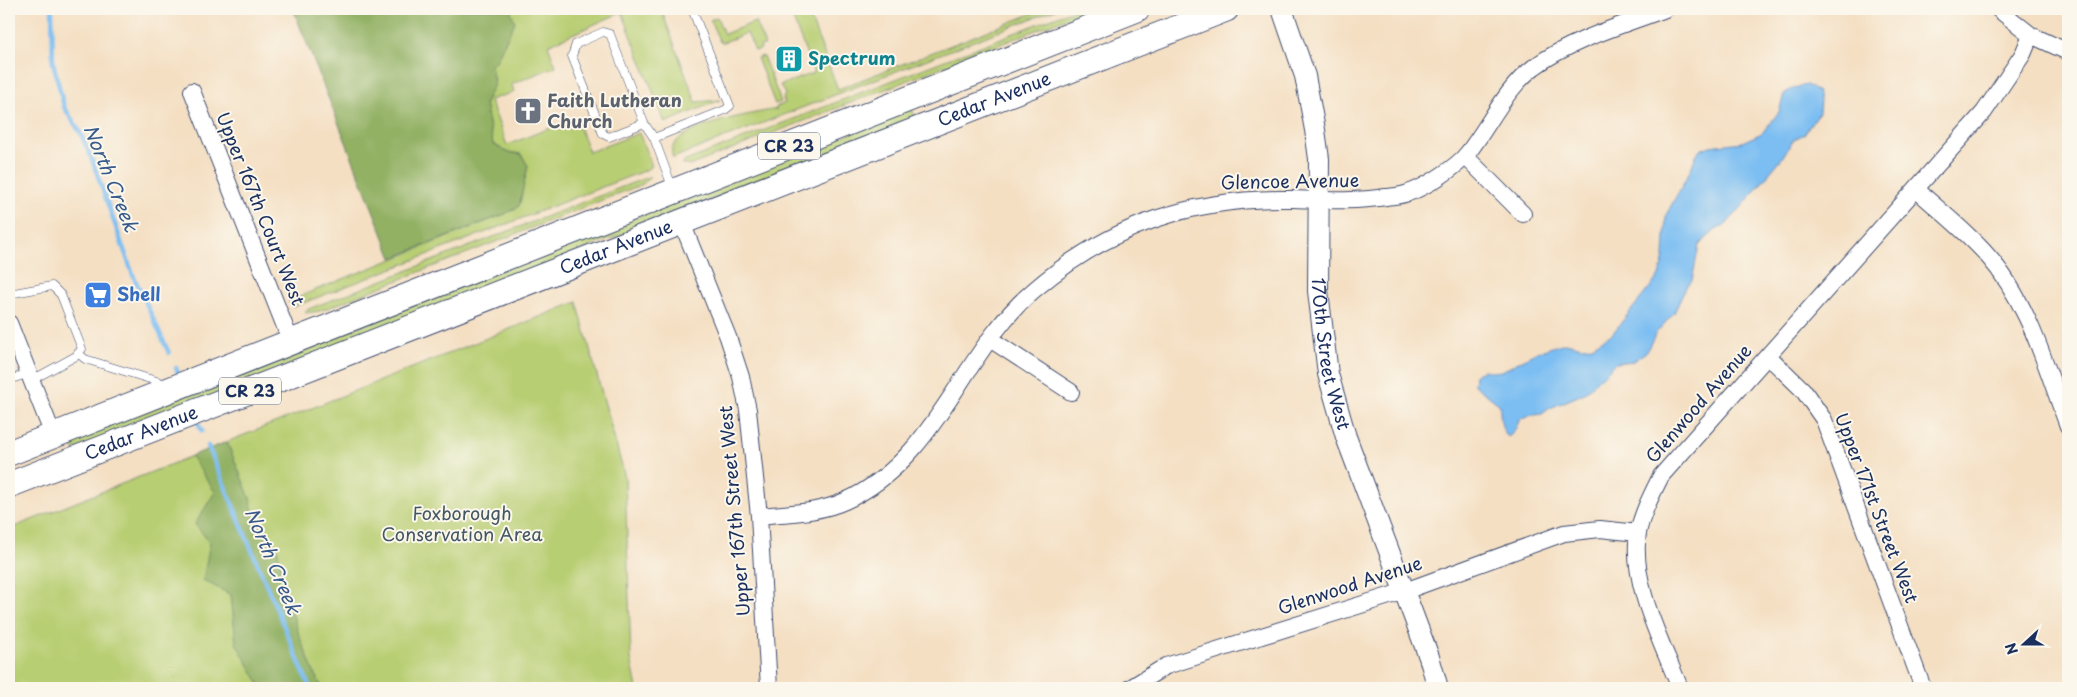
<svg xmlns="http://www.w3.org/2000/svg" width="2077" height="697" font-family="'Playpen Sans',sans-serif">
  <rect width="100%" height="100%" fill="#fbf7ec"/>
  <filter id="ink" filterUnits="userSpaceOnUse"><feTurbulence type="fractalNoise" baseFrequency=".02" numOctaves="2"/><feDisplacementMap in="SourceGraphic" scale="10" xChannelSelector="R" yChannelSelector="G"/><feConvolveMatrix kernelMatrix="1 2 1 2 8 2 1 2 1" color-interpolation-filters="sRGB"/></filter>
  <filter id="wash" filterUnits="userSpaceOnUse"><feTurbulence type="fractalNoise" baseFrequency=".0096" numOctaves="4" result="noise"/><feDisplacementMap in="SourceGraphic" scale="20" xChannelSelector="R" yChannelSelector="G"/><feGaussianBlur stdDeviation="1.12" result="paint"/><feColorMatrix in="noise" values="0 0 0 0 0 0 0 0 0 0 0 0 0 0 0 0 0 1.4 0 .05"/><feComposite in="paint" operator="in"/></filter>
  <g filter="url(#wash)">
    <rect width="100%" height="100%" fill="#f4dfc3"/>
    <path fill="#b8ce72" stroke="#6a7e68" d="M514 9H661L696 102 720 100 665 123 622 12 548 45 556 66 512 84 514 92 490 100 507 145 560 124 568 127 578 124 589 152 639 133 652 166 646 170 293 307 288 301 505 214 519 206 528 166 521 154 507 152 493 144 485 103 494 84 491 65 496 61 511 12Z
      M789 9H807L838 89 1044 9H1056L673 158C659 127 758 113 777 109L776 107 785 103 783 99 785 94 780 85 814 73Z
      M1076 9H1090L689 166 682 164 683 162Z
      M717 17 724 34 755 22 765 45 760 46 761 49 755 51 747 33 724 42H720L710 20Z
      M763 56 781 102 775 104 757 58Z
      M912 109 916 119 74 450 70 440Z
      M648 177H650L643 184 320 311 305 313 306 310Z
      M577 302 625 477 631 658 637 688H9V529Z"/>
    <path fill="#92b164" stroke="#567061" d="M293 9H514L511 12 515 22 496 61 491 65 494 84 485 103 493 144 507 152 521 154 528 166 519 206 505 214 392 258Z
      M227 442 250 498 254 515 277 547 287 596 299 635 315 675 323 688H262L236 643 231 595 203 580 210 543 195 524 215 492 191 456Z"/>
    <path fill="#7cbef2" stroke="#4c76a8" d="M1807 85 1818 92 1820 100 1819 113 1804 134 1793 140 1782 158 1735 215 1725 225 1719 227 1699 245 1692 281 1687 285 1674 313 1656 333 1646 352 1633 361 1616 363 1583 394 1550 408 1542 414 1527 416 1520 419 1514 432 1508 437C1500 430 1500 415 1500 405L1474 385 1475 375 1484 370 1492 372 1502 371 1537 352 1565 343 1583 347 1592 346 1612 334 1659 276 1664 257 1666 215 1690 171 1696 155 1700 150 1710 146 1742 142 1762 133 1779 112 1784 94 1793 88Z"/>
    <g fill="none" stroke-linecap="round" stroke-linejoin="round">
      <path stroke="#7cbef2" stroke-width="4.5" d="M52 9 53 62 64 107 80 132 91 157 133 275 169 353
        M176 368 179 375
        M198 423 202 431
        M208 446 310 688"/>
    </g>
  </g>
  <g filter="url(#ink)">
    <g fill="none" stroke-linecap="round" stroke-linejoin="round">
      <defs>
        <path id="service" d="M644 123 609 137 603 134 572 56 576 44 603 32 610 34 644 123 654 138 673 189
          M654 138 725 110 730 106 692 9
          M9 294 52 286 61 295 82 349 76 356 32 380
          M78 353 85 359 166 384
          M9 380 29 373"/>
        <path id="minor" d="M1998 9 2031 35 2068 52
          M192 91 291 342
          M1465 156 1523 214
          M1917 190C1940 211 1966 231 1987 255 2029 302 2046 368 2068 426
          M682 223 728 337 741 377 748 410 759 516 769 688
          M9 323 53 435
          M990 339 1071 392
          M1768 356 1803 390 1824 420 1923 688
          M759 516C787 513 819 513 845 501 939 458 960 353 1034 290 1110 225 1193 197 1293 199 1325 200 1353 202 1386 197 1393 196 1401 196 1408 193 1424 188 1457 167 1467 154 1490 125 1504 90 1534 67 1571 40 1623 25 1665 9
          M1130 688 1166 666 1405 591 1564 533 1600 529 1638 533
          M1680 688C1662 643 1630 582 1638 533 1642 513 1652 494 1661 476L1984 112 2023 54 2031 35"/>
        <g id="tertiary">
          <path id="s1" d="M1282 9 1305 76 1315 130 1319 159 1318 291 1328 374 1346 437 1429 657 1438 688"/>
        </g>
        <g id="primary">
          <path d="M9 453 1137 9"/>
          <path id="s2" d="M9 485 1226 9"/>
        </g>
      </defs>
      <use href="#service" stroke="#3c496d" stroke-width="9"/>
      <use href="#minor" stroke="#3c496d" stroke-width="18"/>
      <use href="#tertiary" stroke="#3c496d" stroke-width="22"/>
      <use href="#primary" stroke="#3c496d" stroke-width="27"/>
      <use href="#service" stroke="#fff" stroke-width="8"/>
      <use href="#minor" stroke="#fff" stroke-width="16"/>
      <use href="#tertiary" stroke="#fff" stroke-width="20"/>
      <use href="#primary" stroke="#fff" stroke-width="25"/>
    </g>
  </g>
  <defs>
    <symbol id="building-square" viewBox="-11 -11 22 22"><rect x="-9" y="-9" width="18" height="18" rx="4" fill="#0f9aa8" stroke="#fbf7ec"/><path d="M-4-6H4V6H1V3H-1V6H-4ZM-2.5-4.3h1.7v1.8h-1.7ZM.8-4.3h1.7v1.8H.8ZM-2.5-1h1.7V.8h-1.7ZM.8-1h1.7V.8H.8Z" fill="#fff"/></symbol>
    <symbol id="church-square" viewBox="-11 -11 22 22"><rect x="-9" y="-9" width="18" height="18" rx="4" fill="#6b7280" stroke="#fbf7ec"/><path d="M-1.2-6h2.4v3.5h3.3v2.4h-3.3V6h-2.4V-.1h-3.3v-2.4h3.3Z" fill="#fff"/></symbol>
    <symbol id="supermarket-square" viewBox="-11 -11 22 22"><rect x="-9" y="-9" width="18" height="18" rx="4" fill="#3f7fe0" stroke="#fbf7ec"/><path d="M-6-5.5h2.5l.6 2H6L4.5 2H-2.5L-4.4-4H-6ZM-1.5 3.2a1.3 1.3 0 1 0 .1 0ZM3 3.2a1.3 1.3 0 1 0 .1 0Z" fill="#fff"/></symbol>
  </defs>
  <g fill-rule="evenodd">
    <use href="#building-square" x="773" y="43" width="32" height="32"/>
    <use href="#church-square" x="512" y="95" width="32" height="32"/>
    <use href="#supermarket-square" x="82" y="279" width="32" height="32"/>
  </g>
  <g text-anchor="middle" stroke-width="4" stroke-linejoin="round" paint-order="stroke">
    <g fill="#fbf7ec" stroke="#5e6b89" stroke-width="1">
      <rect x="758" y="132.5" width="62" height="27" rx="4"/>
      <rect x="219" y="377.5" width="62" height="27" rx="4"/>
    </g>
    <g font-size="16" font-weight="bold" fill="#1b2f5e">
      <text x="789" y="152">CR 23</text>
      <text x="250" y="397">CR 23</text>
    </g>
    <g font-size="18" font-weight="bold" fill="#0d838f" stroke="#fbf7ec" text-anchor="start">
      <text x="808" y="65">Spectrum</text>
    </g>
    <g font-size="18" fill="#1b2f5e" stroke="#fbf7ec">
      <text dy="6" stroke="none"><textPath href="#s2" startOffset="1058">Cedar Avenue</textPath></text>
      <text transform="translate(1290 182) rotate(-1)" y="6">Glencoe Avenue</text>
      <text transform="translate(260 209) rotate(68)" y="6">Upper 167th Court West</text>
      <text dy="6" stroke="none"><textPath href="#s2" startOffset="652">Cedar Avenue</textPath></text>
      <text dy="6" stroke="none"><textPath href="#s1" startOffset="351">170th Street West</textPath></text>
      <text transform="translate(1699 404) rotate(-49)" y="6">Glenwood Avenue</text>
      <text dy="6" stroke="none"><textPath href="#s2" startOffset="142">Cedar Avenue</textPath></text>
      <text transform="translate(1876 508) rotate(69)" y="6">Upper 171st Street West</text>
      <text transform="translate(735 511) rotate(-95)" y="6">Upper 167th Street West</text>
      <text transform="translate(1350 586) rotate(-18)" y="6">Glenwood Avenue</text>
    </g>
    <g font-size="18" font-weight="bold" fill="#5b616d" stroke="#fbf7ec" text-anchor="start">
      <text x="547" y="107">Faith Lutheran<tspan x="547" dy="21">Church</tspan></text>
    </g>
    <g font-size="18" font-weight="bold" fill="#366cbe" stroke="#fbf7ec" text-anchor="start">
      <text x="117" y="301">Shell</text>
    </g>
    <g font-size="18" fill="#425763" stroke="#fbf7ec">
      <text x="462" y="520">Foxborough<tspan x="462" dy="21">Conservation Area</tspan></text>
    </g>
    <g font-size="19" font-style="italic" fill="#385a8a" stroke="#fbf7ec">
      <text transform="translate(111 178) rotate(68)" y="7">North Creek</text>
      <text transform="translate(273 561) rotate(67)" y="7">North Creek</text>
    </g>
  </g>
  <rect width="2077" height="697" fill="none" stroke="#fbf7ec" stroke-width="30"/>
  <g transform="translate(2024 644) rotate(249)" stroke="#fbf7ec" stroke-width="4" paint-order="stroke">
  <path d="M0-4L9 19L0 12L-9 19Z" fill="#1b2f5e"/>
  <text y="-8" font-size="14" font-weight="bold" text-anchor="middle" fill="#1b2f5e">N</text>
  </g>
</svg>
